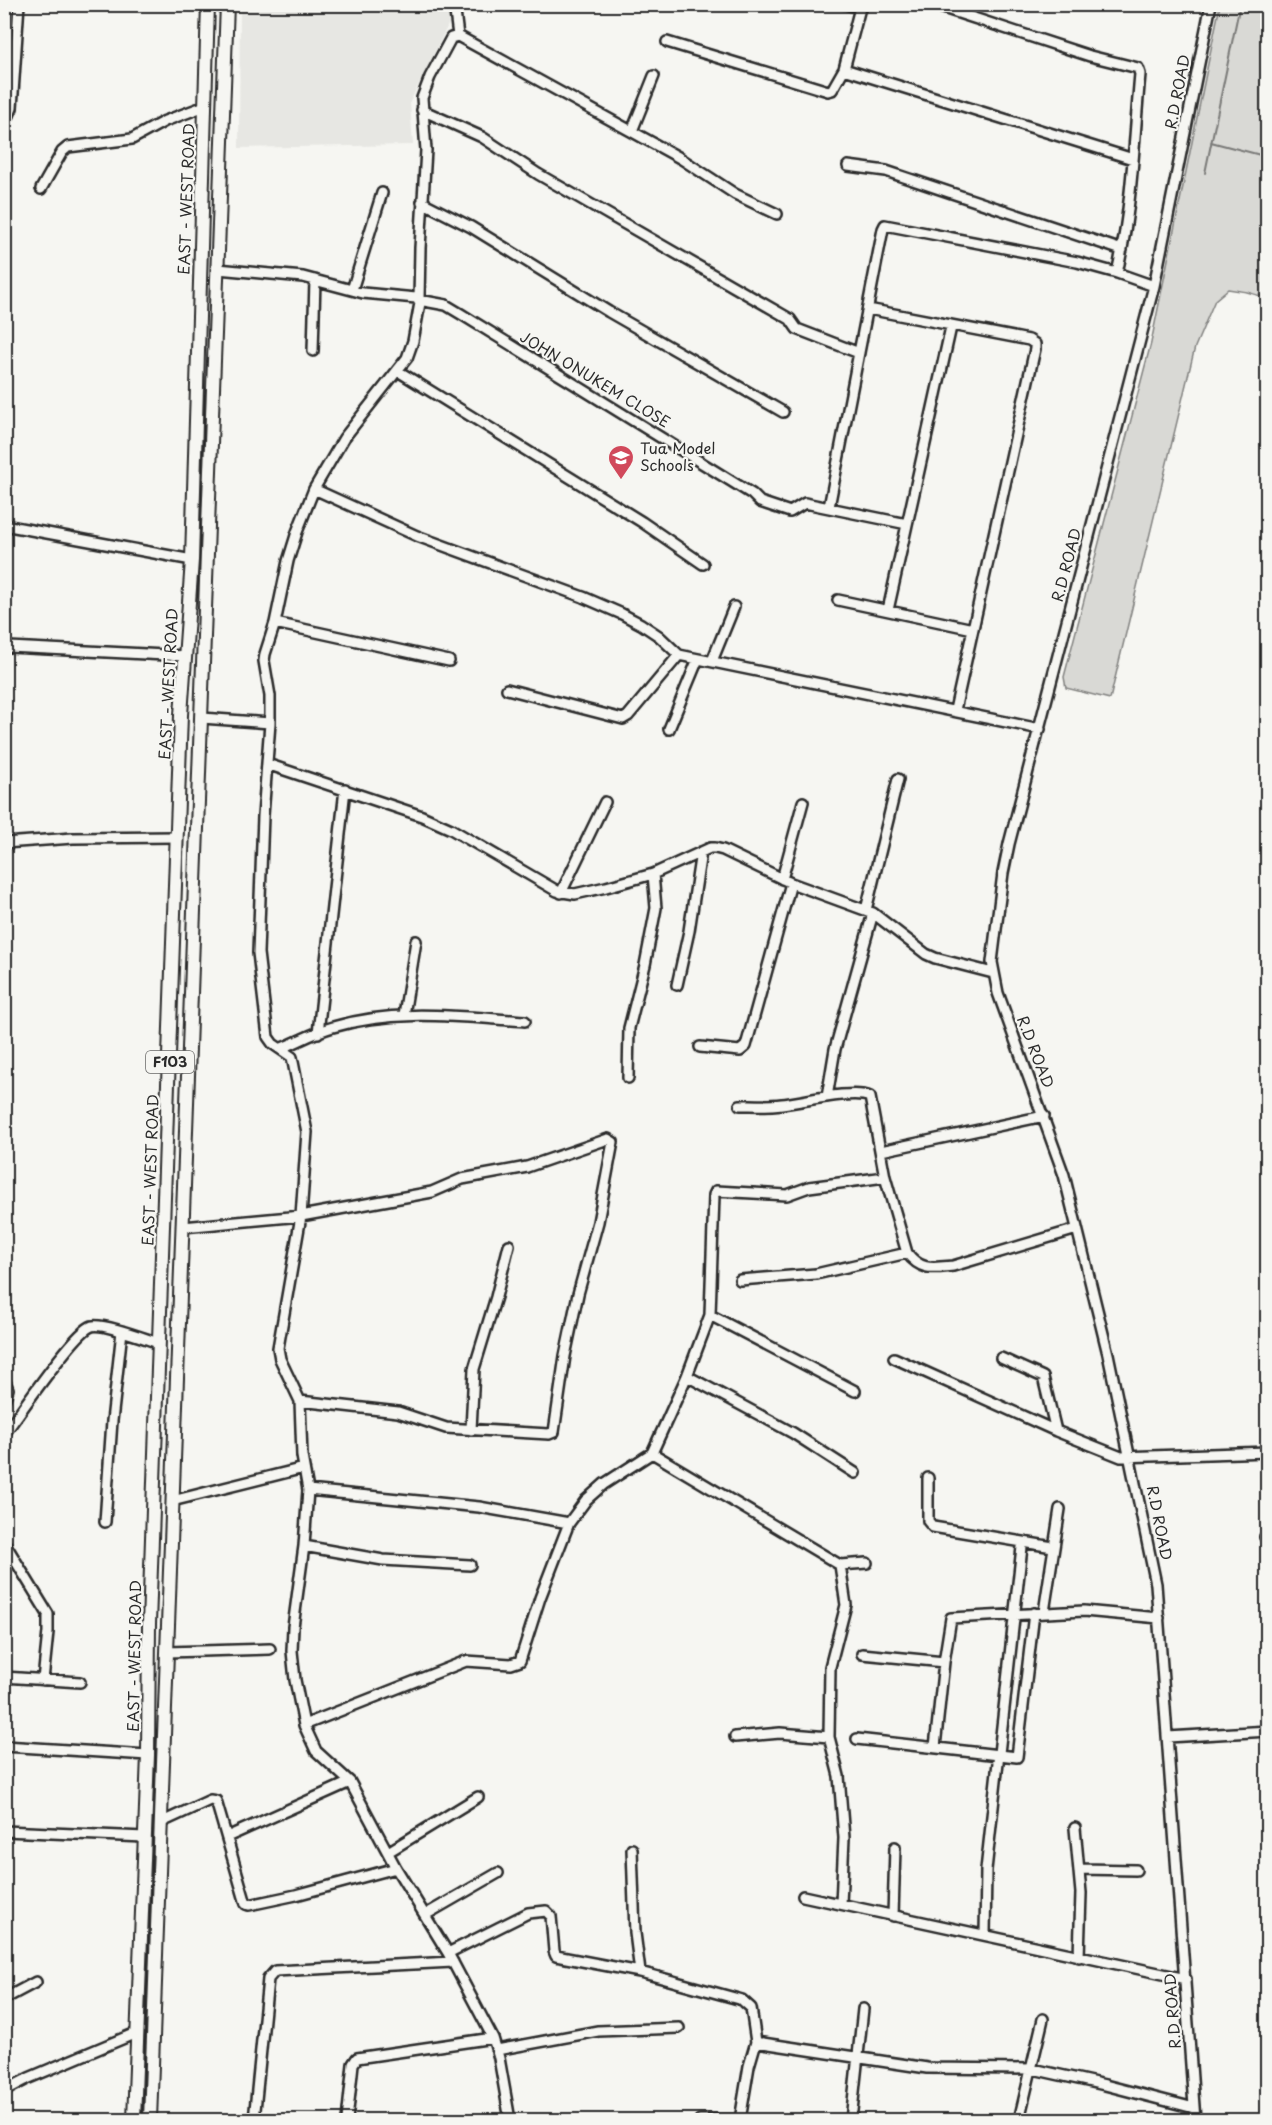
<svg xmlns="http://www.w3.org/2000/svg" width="1272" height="2125" font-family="'Playpen Sans',sans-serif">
  <rect width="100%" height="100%" fill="#f6f6f2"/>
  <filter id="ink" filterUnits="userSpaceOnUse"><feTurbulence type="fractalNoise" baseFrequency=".0167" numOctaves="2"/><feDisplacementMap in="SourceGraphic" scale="12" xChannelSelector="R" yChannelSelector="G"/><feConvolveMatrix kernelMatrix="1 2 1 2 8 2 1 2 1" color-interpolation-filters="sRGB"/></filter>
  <g filter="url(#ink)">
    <path fill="#e7e7e3" d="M240 4 448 5 450 21 410 102 413 145 239 148Z"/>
    <path fill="#d9d9d5" stroke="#828280" stroke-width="1.5" d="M1220 5H1267V298L1247 292 1228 289 1215 300 1195 347 1110 699 1066 688 1064 677 1151 343Z"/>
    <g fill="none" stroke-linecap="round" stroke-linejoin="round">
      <path stroke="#7a7a78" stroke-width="2" d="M1211 142 1268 157
        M1205 173 1240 4"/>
      <defs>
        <path id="minor" d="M454 4 458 36
          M845 4 861 8
          M931 4 1090 56 1138 68 1140 74C1134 140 1132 208 1117 273
          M667 42 828 91 832 90 844 69 861 4
          M844 69 1133 159
          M422 110 482 137 538 174 790 319 797 329 859 353
          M4 127 12 108 19 4
          M632 131 654 76
          M848 166 886 171 1122 250
          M41 189 62 152 68 147 132 139 165 121 205 106
          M422 202 471 227 609 312 783 412
          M777 214 735 194 680 158 458 36 451 38 430 77 422 98 426 150 420 248 419 300 446 305 461 314 752 494 760 502 790 512 805 503 907 524
          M218 269 303 277 363 293 416 298 420 303 413 341 407 358 344 438 314 489 297 532 288 561 275 623 265 654 264 661 270 696V723L263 816 258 953 268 1037 273 1044 292 1057 307 1132 301 1216 278 1348 280 1359 300 1401 302 1456 308 1490 304 1546 293 1627 292 1651 295 1680 304 1725 316 1751 350 1782 396 1868 448 1953 493 2038 499 2058 510 2120
          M352 290 382 193
          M868 309 1029 340 1035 344V349L955 710
          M313 351 315 280
          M398 371 642 522 703 564
          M314 489 417 536 583 597 622 614 641 624 659 636 679 655 1040 729
          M829 507 883 229 885 225 1077 262 1117 273 1154 286
          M4 525 192 560
          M838 600 973 629
          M888 610 951 327
          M275 623 449 661
          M9 647 185 656
          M712 661 734 607
          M507 689 623 719 628 716 679 655
          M202 718 270 723
          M669 729 698 659
          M267 764 422 816 451 829 557 891 575 894 606 887 653 874 710 848H715L723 850 791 883 873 913 926 954 935 958 993 973
          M4 843 73 838 177 837
          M782 879 803 802
          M561 893 605 802
          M866 910 898 779
          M677 985 689 931 701 852
          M404 1015 416 941
          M318 1033 345 789
          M700 1047 740 1051 746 1046 791 883
          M282 1048C299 1041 315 1032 333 1027 396 1008 461 1017 525 1021
          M628 1078 629 1028 645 965 656 908 653 874
          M827 1097 835 1049 873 913
          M740 1105C753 1105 768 1106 782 1104 802 1102 854 1089 870 1097L885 1177 907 1253C921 1271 932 1268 953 1266L1077 1229
          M881 1151 1044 1116
          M183 1227 301 1216 432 1192 462 1179 527 1167 608 1139 613 1142 598 1222 578 1294 565 1356 554 1432 549 1434 446 1428 398 1412 300 1401
          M740 1280 816 1274 907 1253
          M710 1315 855 1391
          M894 1358 1056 1431 1121 1457 1268 1452
          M1001 1358 1043 1377 1056 1431
          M687 1376 793 1433 855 1473
          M4 1379 8 1389 4 1401
          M471 1430 474 1369 496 1297 509 1245
          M4 1434C18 1416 75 1331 92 1326 103 1323 146 1339 159 1343
          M652 1453 840 1565 867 1563
          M928 1478V1521L933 1527 1053 1547
          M308 1490 479 1507 569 1523
          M172 1501 304 1468
          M105 1522 112 1421 122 1331
          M1265 1537 1268 1536
          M4 1542 48 1614V1632L43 1680
          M304 1546 383 1560 470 1565
          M840 1565 846 1605 830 1667 829 1737 839 1776 844 1838 841 1904
          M1044 1612 1060 1509
          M167 1652 270 1649
          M862 1654 944 1662
          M4 1677 80 1682
          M304 1725 466 1661 511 1664 520 1661 540 1598 569 1523 586 1500 604 1484 652 1453 687 1376 710 1315 714 1195 716 1191 787 1195 809 1187 885 1177
          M735 1737 780 1733 829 1737
          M1168 1737 1268 1731
          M857 1739 1017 1757 1034 1613
          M4 1746 148 1755
          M935 1747 944 1662 951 1618 1084 1611 1159 1618
          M160 1823 210 1800 216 1801 246 1904 249 1905 296 1895 396 1868
          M1075 1828 1081 1893 1079 1957
          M4 1831 145 1837
          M227 1837 350 1782
          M632 1849 635 1933 640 1972
          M388 1852 478 1797
          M1080 1869 1136 1870
          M803 1896 1186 1979
          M425 1915 498 1873
          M893 1916 895 1847
          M985 1935 986 1870 1022 1547
          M448 1953 528 1913 546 1911 551 1916 554 1951 556 1956 640 1972 742 2000 751 2008 756 2042 749 2066 740 2120
          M4 1999 36 1982
          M756 2042 927 2068 1033 2069 1105 2085 1194 2108
          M497 2050 598 2031 679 2028
          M4 2091 29 2078 136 2033
          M254 2120 268 1979 275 1971 453 1962
          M347 2120 353 2064 357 2058 493 2038
          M700 2120H740
          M851 2120 863 2009
          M1019 2120 1043 2019
          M1195 2120 1156 1584 1108 1354 1064 1175 998 993 992 962 1003 873 1009 844 1154 286 1211 4"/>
        <path id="major" d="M134 2120 148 1755 149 1624 181 715 192 560 208 4
          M150 2120 227 4"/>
      </defs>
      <use href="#minor" stroke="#2b2b2b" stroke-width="14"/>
      <use href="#major" stroke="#2b2b2b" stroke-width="16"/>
      <use href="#minor" stroke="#f6f6f2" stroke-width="9"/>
      <use href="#major" stroke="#f6f6f2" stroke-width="12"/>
    </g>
  </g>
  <defs>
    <symbol id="school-pin" viewBox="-11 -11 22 30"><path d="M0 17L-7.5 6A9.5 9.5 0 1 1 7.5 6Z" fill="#d1495b" stroke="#f6f6f2"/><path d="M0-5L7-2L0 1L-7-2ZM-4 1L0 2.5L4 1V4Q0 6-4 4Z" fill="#fff"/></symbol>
  </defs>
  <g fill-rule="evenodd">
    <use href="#school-pin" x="606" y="443" width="30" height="40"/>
  </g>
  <g text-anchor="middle" stroke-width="4.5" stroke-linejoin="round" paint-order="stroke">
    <rect fill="#f6f6f2" stroke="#686867" stroke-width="1.5" x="146" y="1051" width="48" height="22" rx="4.5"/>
    <g font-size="14" font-weight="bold" fill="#2b2b2b">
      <text x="170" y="1067">F103</text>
    </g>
    <g font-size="15" fill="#2b2b2b" stroke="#f6f6f2">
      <text transform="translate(1178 92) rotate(-79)" y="5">R.D ROAD</text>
      <text transform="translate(187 199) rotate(-88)" y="5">EAST - WEST ROAD</text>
      <text transform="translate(595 380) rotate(31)" y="5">JOHN ONUKEM CLOSE</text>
      <text transform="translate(1067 565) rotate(-75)" y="5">R.D ROAD</text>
      <text transform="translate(169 684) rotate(-87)" y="5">EAST - WEST ROAD</text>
      <text transform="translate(1035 1052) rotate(69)" y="5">R.D ROAD</text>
      <text transform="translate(151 1170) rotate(-88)" y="5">EAST - WEST ROAD</text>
      <text transform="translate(1159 1523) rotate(79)" y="5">R.D ROAD</text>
      <text transform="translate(135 1656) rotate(-89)" y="5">EAST - WEST ROAD</text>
      <text transform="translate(1173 2011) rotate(-94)" y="5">R.D ROAD</text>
    </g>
    <g font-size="15" fill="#2b2b2b" stroke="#f6f6f2" text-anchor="start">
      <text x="640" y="454">Tua Model<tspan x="640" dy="17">Schools</tspan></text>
    </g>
  </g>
  <rect width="1272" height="2125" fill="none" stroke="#f6f6f2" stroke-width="24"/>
  <rect x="12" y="12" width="1248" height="2101" fill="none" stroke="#2b2b2b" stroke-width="2" filter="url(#ink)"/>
</svg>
